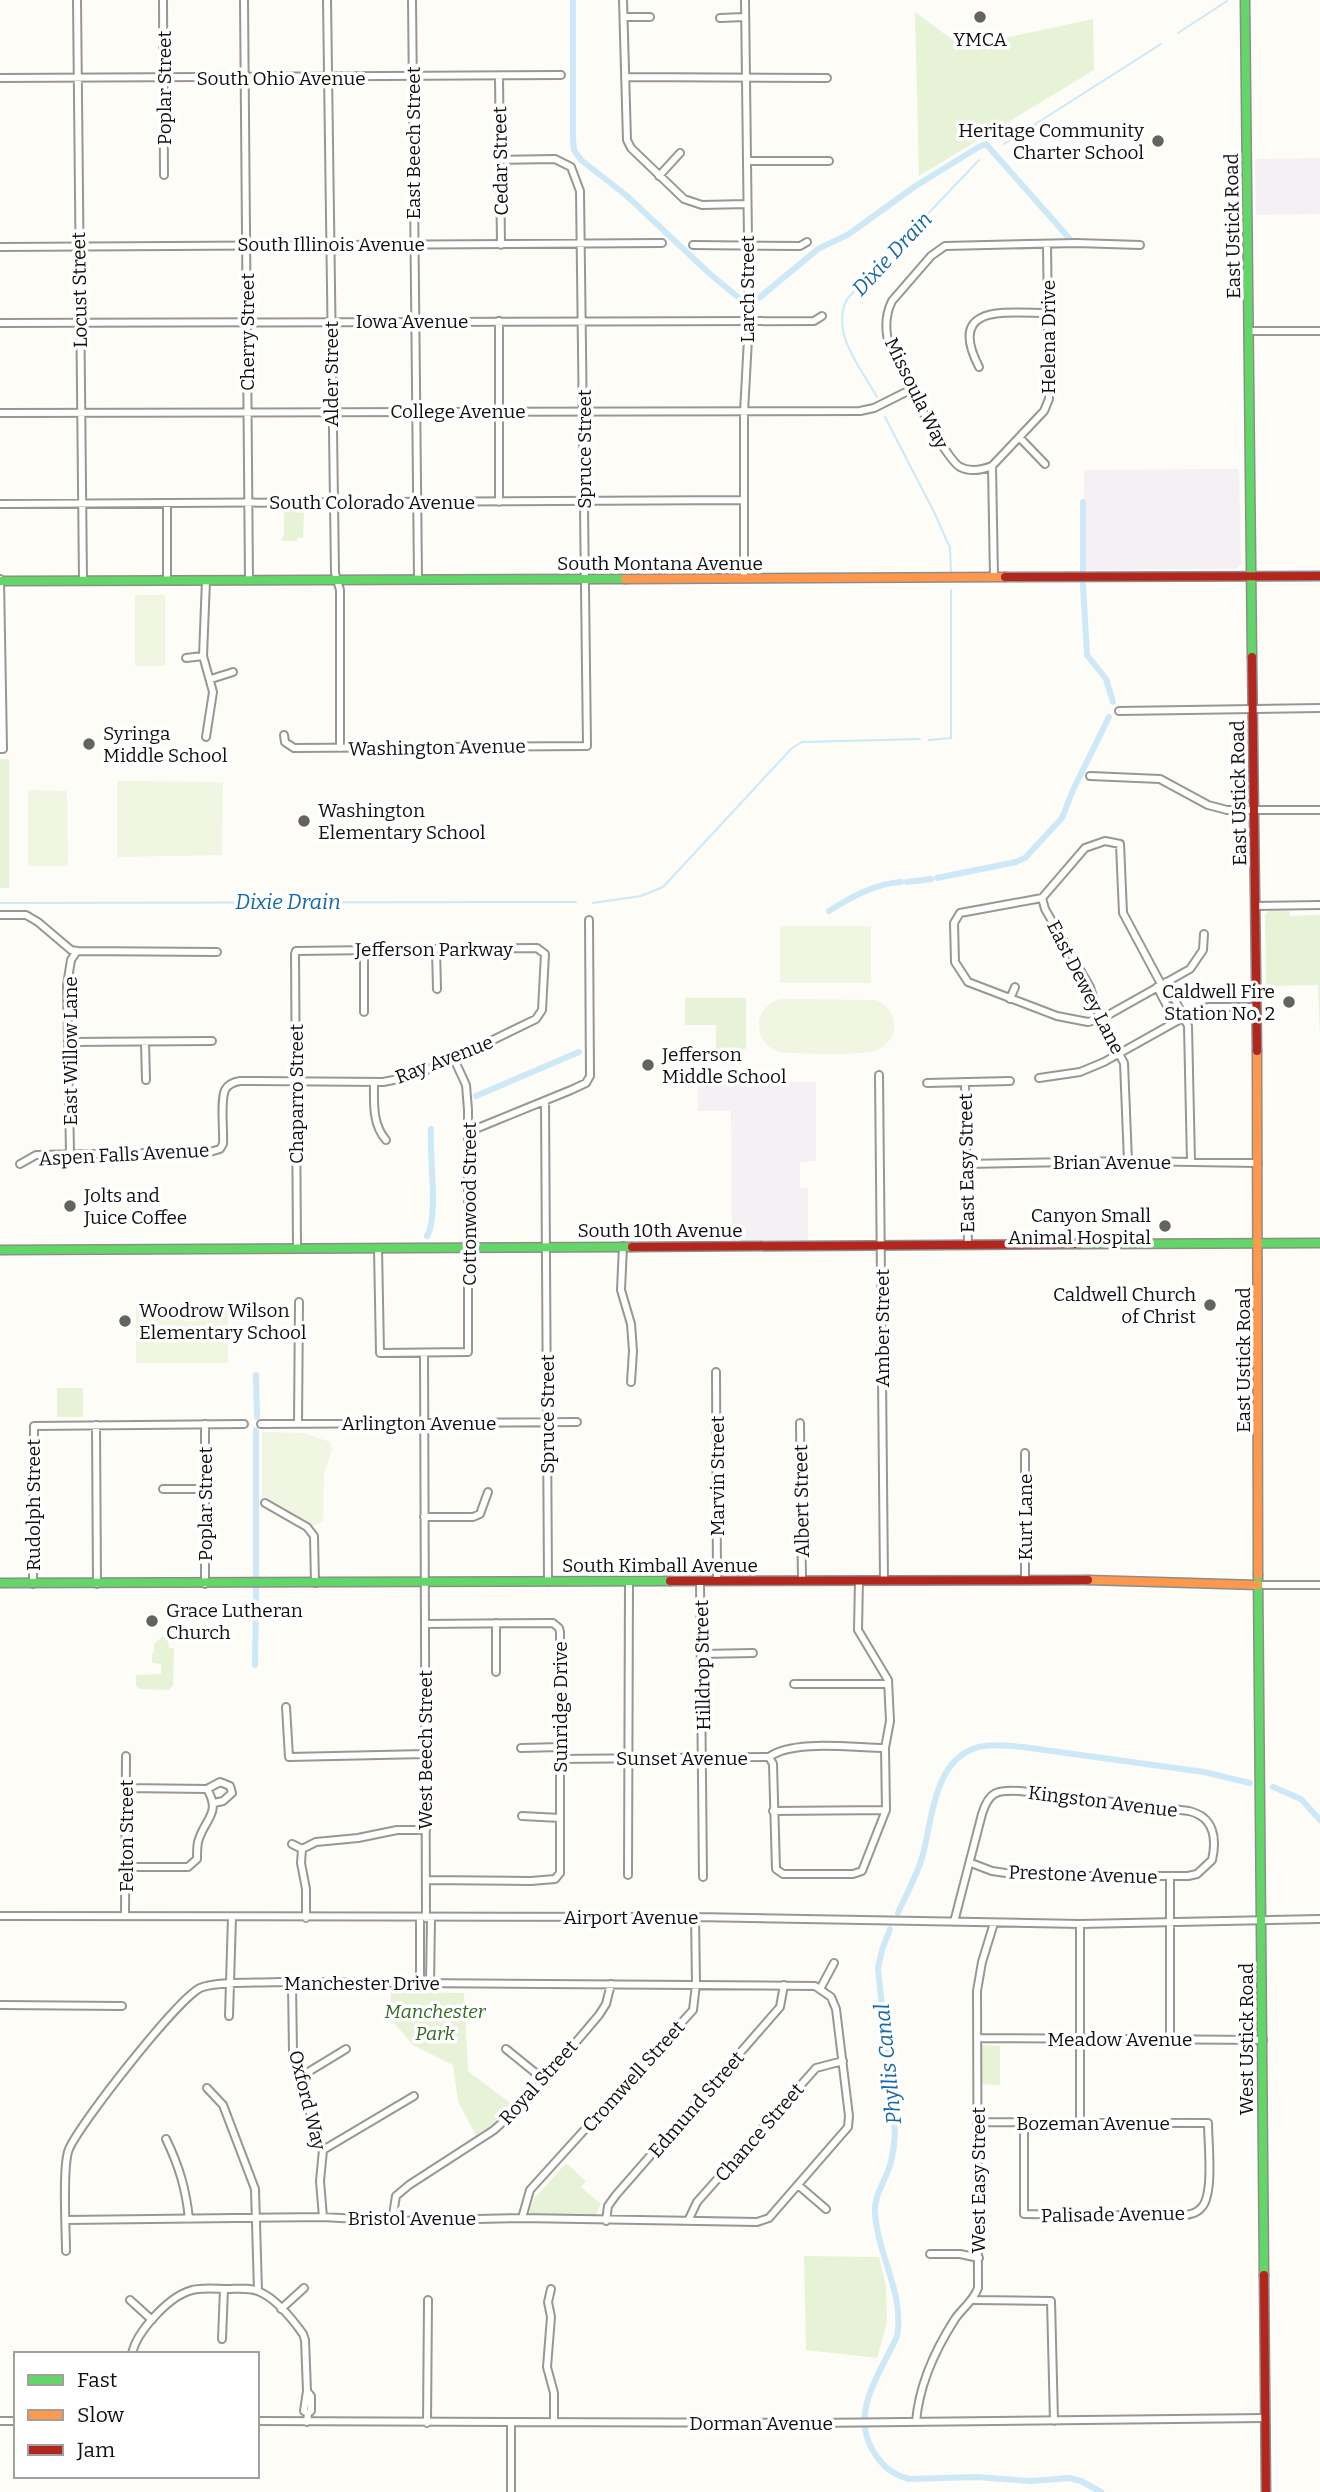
<svg xmlns="http://www.w3.org/2000/svg" width="1320" height="2492" font-family="Bitter,serif">
  <rect width="100%" height="100%" fill="#fdfcf7"/>
  <path fill="#f5f0f3" d="M1320 158V214L1256 215 1255 159Z
    M1239 469 1241 564 1236 569 1085 570 1084 470Z
    M816 1082V1161L800 1162V1188H808V1241L732 1242 731 1111H698V1083Z"/>
  <path fill="#e7f3d7" d="M915 12 962 47 1093 19 1094 70 919 176Z
    M284 509H304L303 538H298L297 541H281L284 534Z
    M0 759H9V888H0Z
    M1269 911H1289L1290 916 1320 915V1037L1318 985 1266 986 1265 915Z
    M685 998H746V1049H716V1025H685Z
    M57 1388H83V1417H57Z
    M163 1636 168 1639 169 1648H174L173 1685 169 1690 139 1689 136 1685V1675L161 1674V1664L152 1663V1653H154V1644Z
    M391 1992 464 1993 468 2071 514 2106 500 2121 476 2136 458 2101 453 2065 413 2045 390 2018Z
    M981 2045 1000 2046V2085L980 2084Z
    M566 2163 586 2181 581 2187 601 2204 597 2212 592 2217H533L529 2211 533 2200Z
    M804 2256 879 2257 886 2286 887 2323 877 2358 806 2350Z"/>
  <path fill="#f0f6e1" d="M135 595H165V666H135Z
    M117 781 223 782 222 855 117 857Z
    M28 790 67 791 68 866H28Z
    M780 926H871V983H780Z
    M780 999 876 1000C886 1005 894 1013 894 1025 895 1036 887 1046 877 1050 863 1056 796 1054 779 1052 752 1042 752 1008 780 999Z
    M136 1307H228V1363H136Z
    M262 1432 303 1433 330 1442 332 1450 324 1474 323 1521 314 1526 262 1496Z"/>
  <g fill="none" stroke-linecap="round" stroke-linejoin="round">
    <path stroke="#cde8f7" stroke-width="2" d="M1178 33 1227 1
      M1004 144 1161 44
      M877 397C861 368 830 333 847 299L979 160
      M885 417 935 514 950 548 951 573
      M929 740 951 738V590
      M0 903 576 902
      M593 903 641 896 663 887 792 748 802 742 920 739"/>
    <path stroke="#cde8f7" stroke-width="6" d="M573 0V139L574 150 581 160 627 196 710 274 739 298
      M759 298 818 249 849 234 914 187 977 148 986 144 1069 238
      M1083 502V571
      M1083 585 1087 655 1106 679 1113 702
      M937 878 1016 862 1025 858 1062 818 1073 790 1109 717
      M907 882 931 879
      M829 911C851 897 874 884 901 882
      M476 1096 579 1052
      M427 1236C439 1217 429 1154 431 1129
      M256 1375 257 1417
      M256 1430V1576
      M255 1665 256 1588
      M1273 1787 1301 1799 1320 1820
      M898 1913C906 1895 916 1877 922 1858 933 1819 933 1754 984 1746 997 1744 1010 1746 1023 1747L1204 1772 1250 1783
      M890 1929 882 1950 878 1968 895 2133C894 2146 893 2159 888 2171 883 2184 874 2197 875 2212 877 2254 905 2294 897 2336 882 2371 850 2410 872 2449 881 2465 891 2474 909 2479L976 2477 1031 2481 1069 2478 1081 2481 1101 2492"/>
    <defs>
      <path id="street" d="M77 0 83 581
        M163 0 164 175
        M244 0 249 580
        M327 0 335 573 340 590V748
        M412 0 418 579
        M623 0 627 140 631 148 684 199 702 205 747 204
        M624 17H650
        M720 18 745 17
        M499 77 501 245
        M625 77 827 78
        M0 78 561 75
        M747 161H829
        M659 176 680 153
        M693 245 800 246 807 242
        M0 247 662 243
        M499 321V502
        M0 323 814 321 822 316
        M1249 331H1320
        M979 367C946 303 1006 313 1048 313
        M0 413 860 411 874 408 912 389
        M1020 438 1045 464
        M992 466C982 470 970 472 960 467 943 457 902 371 890 348 885 332 884 317 892 301L931 256 945 246 1076 243 1140 245
        M167 503V580
        M0 504 744 500
        M994 577 992 466 1044 411 1049 399 1047 244
        M744 578V412L749 321 745 0
        M206 580 203 656 213 692 206 737
        M186 658 203 656
        M211 679 233 672
        M1119 711 1320 708
        M284 735 285 742 294 748 587 746 580 191 571 167 555 159 501 160
        M0 749H3L0 579
        M1090 776 1160 779 1208 805 1227 810H1320
        M1042 898 1045 909 1090 987 1099 1016 1124 1063 1128 1161
        M1255 906 1320 905
        M0 915H26L38 922 71 950 77 951 217 952
        M436 949 437 989
        M364 950V1012
        M1166 982 1188 1026 1191 1162
        M1161 984 1123 913 1120 844 1105 841 1085 848 1042 898 960 913 954 923 955 962 968 982 1057 1016 1088 1022 1101 1019 1190 969 1203 950 1204 934
        M1157 987 1175 1021
        M1010 999 1015 987
        M68 1042 212 1041
        M145 1042 146 1080
        M879 1075 884 1580
        M1039 1078 1080 1072 1104 1062 1195 1011 1208 1007H1256
        M374 1082C374 1103 372 1124 386 1140
        M965 1082 968 1245
        M927 1083 1010 1081
        M545 1102 548 1582
        M468 1132 571 1090 586 1083 590 1076 589 920
        M70 1153 67 985 71 960 77 951
        M20 1164 36 1155 210 1152 220 1149 223 1144C224 1130 220 1102 225 1090 228 1084 234 1082 240 1081L383 1082 409 1077 454 1059 536 1019 542 1010 545 954 537 948 296 951 295 954 297 1248
        M966 1164 1128 1161 1258 1163
        M623 1246 621 1290 631 1324 633 1351 631 1382
        M378 1248 380 1353 468 1352V1110L466 1085 454 1059
        M424 1353 426 1918
        M716 1372 717 1580
        M800 1423 802 1580
        M205 1424V1584
        M261 1424 577 1422
        M298 1424 299 1302
        M96 1425 97 1584
        M1025 1453V1580
        M163 1489H205
        M265 1503 307 1527 314 1536 315 1583
        M424 1517H473L480 1514 488 1492
        M700 1580 703 1877
        M33 1584 34 1426 244 1424
        M1258 1585H1320
        M425 1624 553 1623 559 1628 560 1632V1873L555 1879 531 1881 426 1880
        M702 1654 753 1653
        M496 1672V1623
        M794 1684H888
        M286 1707 289 1757 425 1754
        M521 1748 560 1747
        M769 1757 773 1764 776 1869 783 1874H853L862 1871 886 1810 885 1748 890 1721 888 1680 858 1630 859 1580
        M560 1759 769 1757C793 1739 855 1748 885 1748
        M126 1788 207 1789 220 1782 230 1786 232 1793 223 1801 214 1803
        M773 1811 886 1810
        M522 1816 560 1818
        M292 1844 302 1849
        M126 1867H188L197 1859C197 1854 197 1847 198 1842 204 1819 222 1814 207 1789
        M628 1875 629 1581
        M0 1916 695 1917 1080 1924 1320 1919
        M125 1916 126 1756
        M306 1918V1889L301 1863 302 1849 316 1842 358 1838 397 1830H426
        M420 1918V1984
        M954 1922 982 1814C989 1791 997 1790 1020 1791L1189 1811C1214 1817 1217 1838 1212 1860L1197 1874 1188 1876H1026L992 1871 971 1863
        M1080 1924V2123
        M292 1983 293 2052 315 2130 323 2150 320 2181 323 2217
        M430 1984 431 1918
        M820 1989 834 1963
        M0 2005 122 2006
        M229 2016 232 1917
        M977 2038 1263 2040
        M1170 2040V1877
        M506 2049 543 2079
        M300 2077 346 2049
        M207 2088 223 2105 255 2189 258 2291
        M978 2122 1208 2123C1208 2143 1214 2193 1202 2207 1196 2215 1185 2215 1176 2216L1024 2214V2122
        M166 2139C179 2166 186 2189 189 2219
        M323 2150 414 2096
        M798 2185 826 2209
        M522 2218 530 2190 693 2010 696 1984 695 1917
        M392 2221 396 2196 409 2185 494 2130 526 2101 599 2015 606 2004 611 1984
        M606 2221 608 2206 616 2195 780 2007 784 1985
        M688 2221 697 2202 816 2068 843 2061
        M66 2251C66 2230 62 2165 69 2149 81 2122 176 2001 200 1988 215 1981 262 1983 280 1982L815 1986 831 1997 836 2009 849 2116 848 2127 769 2218 757 2222 522 2218 392 2221 323 2217 66 2220
        M930 2254H960L979 2258
        M551 2289 548 2302 551 2317 547 2367 554 2393V2422
        M130 2300 152 2320
        M974 2300 1051 2301 1054 2421
        M281 2309 304 2288
        M222 2339 224 2289
        M132 2354C136 2332 168 2298 189 2291 200 2287 216 2289 227 2289 238 2289 250 2287 260 2292 276 2299 293 2320 303 2334L305 2340 307 2391
        M0 2421H16
        M257 2421 813 2423 1265 2418
        M307 2422 308 2413 311 2411V2396L307 2391 304 2411 308 2413
        M511 2422V2492
        M916 2422C919 2385 935 2350 955 2319 963 2307 973 2302 978 2288L977 1991 982 1962 994 1923
        M427 2423 428 2300"/>
      <path id="fast" d="M1245 0 1252 657
        M0 581 625 579
        M1080 1244 1320 1243
        M0 1250 632 1247
        M1258 1575 1264 2275
        M0 1583 670 1581"/>
      <path id="slow" d="M625 579 1005 577
        M1257 1051 1258 1575
        M1088 1580 1258 1585"/>
      <path id="jam" d="M1005 577 1320 576
        M1252 657 1257 1051
        M632 1247 1080 1244
        M670 1581 1088 1580
        M1264 2275 1266 2492"/>
    </defs>
    <use href="#street" stroke="#979795" stroke-width="10"/>
    <use href="#fast" stroke="#8e8d8b" stroke-width="11"/>
    <use href="#slow" stroke="#8e8d8b" stroke-width="11"/>
    <use href="#jam" stroke="#8e8d8b" stroke-width="11"/>
    <use href="#street" stroke="#fffffe" stroke-width="6"/>
    <use href="#fast" stroke="#63d668" stroke-width="8"/>
    <use href="#slow" stroke="#ff974d" stroke-width="8"/>
    <use href="#jam" stroke="#b3261e" stroke-width="8"/>
  </g>
  <g fill="#646362" stroke="#fff" stroke-width="2.5">
    <circle cx="980" cy="17" r="7"/>
    <circle cx="1158" cy="141" r="7"/>
    <circle cx="89" cy="744" r="7"/>
    <circle cx="304" cy="821" r="7"/>
    <circle cx="1289" cy="1002" r="7"/>
    <circle cx="648" cy="1065" r="7"/>
    <circle cx="70" cy="1206" r="7"/>
    <circle cx="1165" cy="1226" r="7"/>
    <circle cx="1210" cy="1305" r="7"/>
    <circle cx="125" cy="1321" r="7"/>
    <circle cx="152" cy="1621" r="7"/>
  </g>
  <g text-anchor="middle" stroke-width="7" stroke-linejoin="round" paint-order="stroke">
    <g font-size="19" fill="#111" stroke="#fff" text-anchor="start">
      <text x="980" y="46" text-anchor="middle">YMCA</text>
      <text x="1144" y="137" text-anchor="end">Heritage Community<tspan x="1144" dy="22">Charter School</tspan></text>
      <text x="103" y="740">Syringa<tspan x="103" dy="22">Middle School</tspan></text>
      <text x="318" y="817">Washington<tspan x="318" dy="22">Elementary School</tspan></text>
      <text x="1275" y="998" text-anchor="end">Caldwell Fire<tspan x="1275" dy="22">Station No. 2</tspan></text>
      <text x="662" y="1061">Jefferson<tspan x="662" dy="22">Middle School</tspan></text>
      <text x="84" y="1202">Jolts and<tspan x="84" dy="22">Juice Coffee</tspan></text>
      <text x="1151" y="1222" text-anchor="end">Canyon Small<tspan x="1151" dy="22">Animal Hospital</tspan></text>
      <text x="1196" y="1301" text-anchor="end">Caldwell Church<tspan x="1196" dy="22">of Christ</tspan></text>
      <text x="139" y="1317">Woodrow Wilson<tspan x="139" dy="22">Elementary School</tspan></text>
      <text x="166" y="1617">Grace Lutheran<tspan x="166" dy="22">Church</tspan></text>
    </g>
    <g font-size="19" fill="#111" stroke="#fff">
      <text x="281" y="85">South Ohio Avenue</text>
      <text transform="translate(164 88) rotate(-90)" y="7">Poplar Street</text>
      <text transform="translate(413 143) rotate(-90)" y="7">East Beech Street</text>
      <text transform="translate(500 161) rotate(-91)" y="7">Cedar Street</text>
      <text transform="translate(1232 226) rotate(-91)" y="7">East Ustick Road</text>
      <text x="331" y="251">South Illinois Avenue</text>
      <text transform="translate(747 289) rotate(-90)" y="7">Larch Street</text>
      <text transform="translate(79 290) rotate(-91)" y="7">Locust Street</text>
      <text x="412" y="328">Iowa Avenue</text>
      <text transform="translate(247 332) rotate(-90)" y="7">Cherry Street</text>
      <text transform="translate(1048 337) rotate(-90)" y="7">Helena Drive</text>
      <text transform="translate(331 374) rotate(-90)" y="7">Alder Street</text>
      <text transform="translate(917 393) rotate(64)" y="7">Missoula Way</text>
      <text x="458" y="418">College Avenue</text>
      <text transform="translate(584 449) rotate(-90)" y="7">Spruce Street</text>
      <text x="372" y="509">South Colorado Avenue</text>
      <text x="660" y="570">South Montana Avenue</text>
      <text transform="translate(437 747) rotate(-1)" y="7">Washington Avenue</text>
      <text transform="translate(1238 793) rotate(-91)" y="7">East Ustick Road</text>
      <text x="434" y="956">Jefferson Parkway</text>
      <text transform="translate(1086 987) rotate(63)" y="7">East Dewey Lane</text>
      <text transform="translate(70 1051) rotate(-90)" y="7">East Willow Lane</text>
      <text transform="translate(444 1059) rotate(-21)" y="7">Ray Avenue</text>
      <text transform="translate(296 1094) rotate(-90)" y="7">Chaparro Street</text>
      <text transform="translate(124 1154) rotate(-3)" y="7">Aspen Falls Avenue</text>
      <text x="1112" y="1169">Brian Avenue</text>
      <text transform="translate(966 1163) rotate(-91)" y="7">East Easy Street</text>
      <text transform="translate(469 1204) rotate(-90)" y="7">Cottonwood Street</text>
      <text x="660" y="1237">South 10th Avenue</text>
      <text transform="translate(882 1328) rotate(-90)" y="7">Amber Street</text>
      <text transform="translate(1243 1360) rotate(-90)" y="7">East Ustick Road</text>
      <text transform="translate(547 1414) rotate(-90)" y="7">Spruce Street</text>
      <text x="419" y="1430">Arlington Avenue</text>
      <text transform="translate(717 1476) rotate(-90)" y="7">Marvin Street</text>
      <text transform="translate(801 1501) rotate(-91)" y="7">Albert Street</text>
      <text transform="translate(205 1504) rotate(-90)" y="7">Poplar Street</text>
      <text transform="translate(33 1505) rotate(-90)" y="7">Rudolph Street</text>
      <text transform="translate(1025 1517) rotate(-90)" y="7">Kurt Lane</text>
      <text x="660" y="1572">South Kimball Avenue</text>
      <text transform="translate(702 1665) rotate(-91)" y="7">Hilldrop Street</text>
      <text transform="translate(560 1707) rotate(-90)" y="7">Sunridge Drive</text>
      <text transform="translate(425 1750) rotate(-90)" y="7">West Beech Street</text>
      <text x="682" y="1765">Sunset Avenue</text>
      <text transform="translate(1103 1801) rotate(7)" y="7">Kingston Avenue</text>
      <text transform="translate(126 1836) rotate(-90)" y="7">Felton Street</text>
      <text transform="translate(1083 1874) rotate(2)" y="7">Prestone Avenue</text>
      <text x="631" y="1924">Airport Avenue</text>
      <text x="362" y="1990">Manchester Drive</text>
      <text x="1120" y="2046">Meadow Avenue</text>
      <text transform="translate(1246 2039) rotate(-90)" y="7">West Ustick Road</text>
      <text transform="translate(633 2076) rotate(-48)" y="7">Cromwell Street</text>
      <text transform="translate(538 2082) rotate(-48)" y="7">Royal Street</text>
      <text transform="translate(308 2100) rotate(76)" y="7">Oxford Way</text>
      <text transform="translate(696 2104) rotate(-49)" y="7">Edmund Street</text>
      <text x="1093" y="2130">Bozeman Avenue</text>
      <text transform="translate(759 2132) rotate(-49)" y="7">Chance Street</text>
      <text transform="translate(978 2180) rotate(-90)" y="7">West Easy Street</text>
      <text transform="translate(1113 2214) rotate(-1)" y="7">Palisade Avenue</text>
      <text x="412" y="2225">Bristol Avenue</text>
      <text x="761" y="2430">Dorman Avenue</text>
    </g>
    <g font-size="19" font-style="italic" fill="#2f6b1f" stroke="#fff">
      <text x="435" y="2018">Manchester<tspan x="435" dy="22">Park</tspan></text>
    </g>
    <g font-size="21" font-style="italic" fill="#1768a6" stroke="#fff">
      <text transform="translate(892 254) rotate(-47)" y="7">Dixie Drain</text>
      <text x="288" y="909">Dixie Drain</text>
      <text transform="translate(888 2064) rotate(-96)" y="7">Phyllis Canal</text>
    </g>
  </g>
  <rect x="14" y="2352" width="245" height="126" fill="#ffffff" stroke="#a0a0a0" stroke-width="2"/>
  <rect x="28" y="2375" width="35" height="10" fill="#63d668" stroke="#a0a0a0" stroke-width="2"/>
  <text x="77" y="2387" font-size="21" fill="#111111">Fast</text>
  <rect x="28" y="2410" width="35" height="10" fill="#ff974d" stroke="#a0a0a0" stroke-width="2"/>
  <text x="77" y="2422" font-size="21" fill="#111111">Slow</text>
  <rect x="28" y="2445" width="35" height="10" fill="#b3261e" stroke="#a0a0a0" stroke-width="2"/>
  <text x="77" y="2457" font-size="21" fill="#111111">Jam</text>
</svg>
